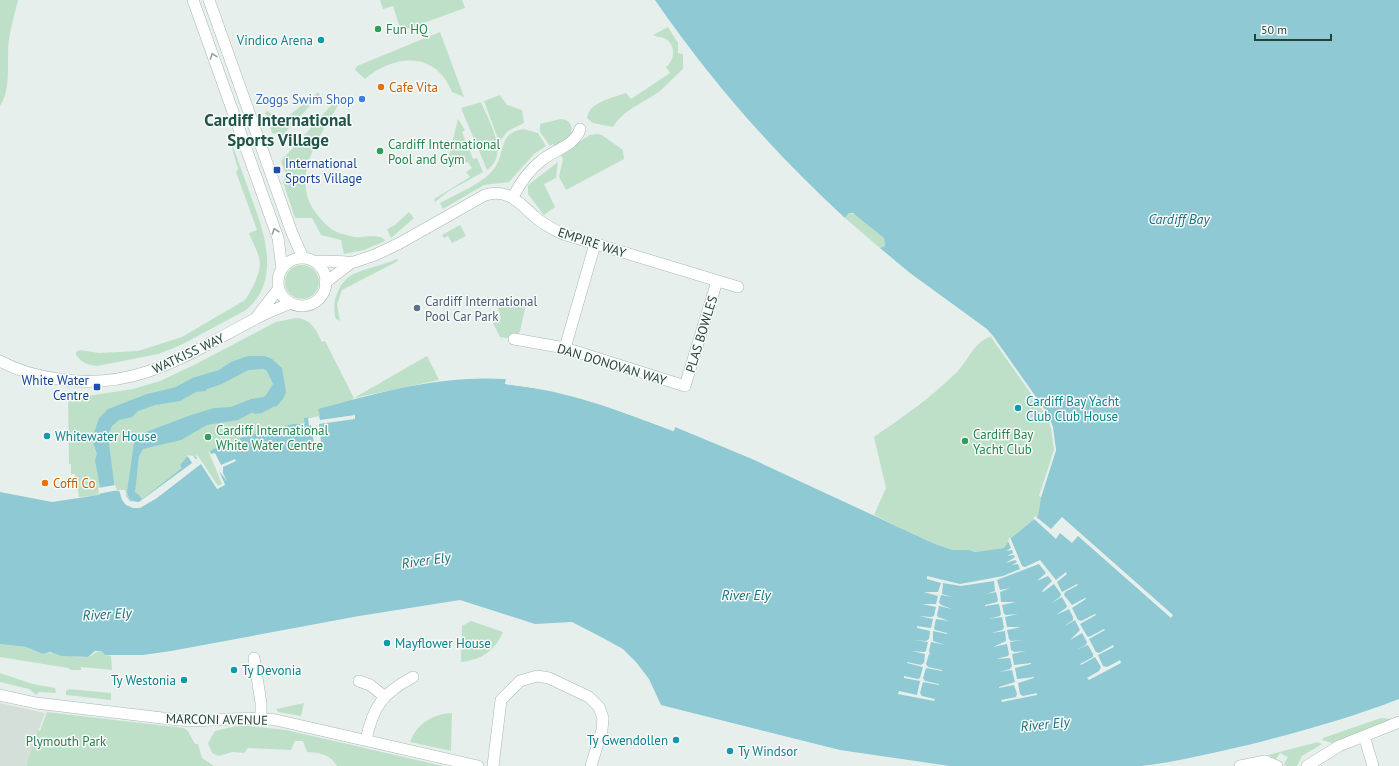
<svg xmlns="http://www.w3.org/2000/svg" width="1399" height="766" font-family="'PT Sans',sans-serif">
  <rect width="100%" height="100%" fill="#e6efeb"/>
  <path fill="#d4dfda" d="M0 703 45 713 26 766H0Z"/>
  <path fill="#bfe0c8" d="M0 0H18C15 13 11 26 9 39 6 61 12 87 0 106Z
    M380 0H462L465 8 401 31 393 6 383 9Z
    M668 27 678 43V53L683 54V69C675 76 668 84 660 91 645 102 623 110 613 127L593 123 587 118C589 102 612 98 626 93L631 99 670 73 666 67C675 60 676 46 666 39 662 37 657 37 653 35Z
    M440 32 464 97 452 92C436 52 396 53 365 79L355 70 357 66Z
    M318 92 320 95 282 136 272 133 265 112 268 111 280 123Z
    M500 95 507 105 522 110 524 123 508 131 499 142 484 101Z
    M335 101 339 104C320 136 289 177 316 213 323 222 329 229 339 233 344 234 349 236 354 237 364 238 376 233 384 239L385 241 364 250 344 254 341 240 321 235 312 218H295L283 182 286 175 281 161Z
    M481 102C489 122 510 154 487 170L461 108Z
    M458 119 465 130 462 132 473 159 477 158 483 172 449 191 435 202 434 199 470 177 466 172 472 168 468 162 452 167 447 164Z
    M561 119C571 119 573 128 571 136L555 146 553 144 550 146 540 132V124Z
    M524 129 538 133 546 146 534 154 509 182 484 185 443 209 440 203C456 194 482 184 493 170 507 154 496 133 524 129Z
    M227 130C234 149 241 169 248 188 262 227 284 278 246 310L181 345 158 354 97 366C88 365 82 363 76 355V352L80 350 99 353 138 351 182 337 245 300C252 290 259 276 260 264 260 255 252 242 249 233L257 230 236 172 238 169Z
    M597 134 602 135 623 150 624 159 566 190 559 177 563 159 560 154 590 135Z
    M558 162 556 178 544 184 555 207 544 215 528 194V185Z
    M409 212 414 218 391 238 387 229 395 225Z
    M849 213 857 215 884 238 885 246 880 248 845 218Z
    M460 225 466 236 452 243 448 236 444 238 442 235Z
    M397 259 398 261 342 290 337 305 340 321 336 319C331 305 337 285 350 276 359 270 384 265 397 259Z
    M285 282a17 17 0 1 1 34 0a17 17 0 1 1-34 0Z
    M495 297 526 304 520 331 514 339 500 337 493 323 501 319Z
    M296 318C311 319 316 329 322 342L325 341 354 398 427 356 439 380 354 398 167 553 92 496 79 497 78 490H75V474H71V464H69L68 399 133 389 160 381 194 365 276 322Z
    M993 336 1048 414 1056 445 1041 497 1038 516 1011 538 1004 548 975 552 969 550H953L935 544 874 515 886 488 874 437C903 417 929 399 955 374 968 362 974 340 993 336Z
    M471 621 503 632C495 651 481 660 461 662L462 626Z
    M0 644 26 647 43 654C57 650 72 659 87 657 93 656 95 651 101 651L105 655 111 656 112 670 81 667V670H71L68 668 0 657Z
    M0 673 33 684 55 688 56 693 39 692 36 695 29 689 0 682Z
    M69 689 111 693V700L66 695V691Z
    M304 703 301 716 278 712 276 709Z
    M47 712 184 728 188 731 195 744H198L202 758 214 766H26L38 730 40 731Z
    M452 713 451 751 410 742C417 724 432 714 452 713Z
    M1399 716V718L1348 739 1346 737 1332 743 1322 740 1323 738 1381 718 1390 719Z
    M240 725 286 730 443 766H337C330 754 320 753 307 752L303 741H295L291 750 248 748 244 753 232 752 219 756 212 753 208 743 215 731Z
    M1318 742 1322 744 1302 756 1297 766H1286L1284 764 1288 757 1280 753 1276 759 1268 755Z"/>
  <path fill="#8ec9d4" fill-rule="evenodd" d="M655 0H1399V699C1350 718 1299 732 1248 745 1212 753 1177 762 1141 766H950L840 750 661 705 649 679 636 662 623 649 603 638 572 622 535 624 460 600 359 616 171 651 143 655H105L101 651H95L88 657 62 656 50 652 43 654 26 647 0 644V492L52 502 99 495 101 493 95 460 97 454 92 439 99 418 108 409 147 394 176 387 192 378 219 370 231 362 248 356H265L272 359 282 368 286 392 283 399 276 407 275 406 262 413 254 414 253 412 238 420 207 425 181 440 143 449 139 456 135 492 139 495 142 499 140 501 182 468 180 465 187 457H197L218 489 225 484 210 452 213 449 240 441V438L293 424H305L304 418 320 416 318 409C381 392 439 375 506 379L505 384C568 391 615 409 673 431L675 427 752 459 935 544 953 550H969L975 552 1004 548 1011 538 1038 516 1041 497 1056 450 1050 419 993 336 987 329 910 273 880 248 885 246 884 238 853 213H849L845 218C773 152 710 80 655 0ZM263 369 267 371 273 384 266 395 263 397 251 399 231 407 214 408 191 415 135 436 127 492 129 498 136 502 129 499 125 492 115 491 108 435 112 426 119 420 132 417 138 411 155 405 180 401 196 392 206 391 207 389 222 384 248 370Z"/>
  <path fill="#e6efeb" d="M993 336 1048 414 1053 427 1056 450 1041 497 1039 496 1054 450 1051 428 1046 415 991 337Z
    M506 379 508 380V382L534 385 573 393 672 429 673 426 675 427 674 431 594 402 556 391 505 384Z
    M355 415V419L319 424 321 442 314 443 311 425 309 426 308 418 319 416 320 420Z
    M208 450 211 454 215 453 221 465 235 459 236 461 223 467V473L227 481 219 471 225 485 217 489 201 464 157 498 140 508H133L126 505 122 500 119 490 92 495 99 493 98 488 115 485 117 490H125L127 497 130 501 139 502 192 463 187 455 193 456 197 460 196 455 198 456 218 486 222 484Z
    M1035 516 1051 529 1062 517 1173 615 1171 618 1078 536 1072 543 1060 533 1056 539 1033 518Z
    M1010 537 1022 566 1025 567 1040 560 1056 580 1066 572 1067 574 1057 582 1062 592 1077 584 1078 585 1065 592 1064 595 1072 605 1085 598 1086 599 1072 608 1078 620 1081 621 1095 614 1096 615 1080 624 1087 636 1089 637 1104 629 1105 630 1089 639 1096 652 1099 653 1113 645 1114 647 1098 655 1103 666 1107 667 1120 660 1121 663 1089 680 1087 678 1099 671 1101 667 1095 657 1081 665 1080 664 1093 657V654L1088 645 1076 650 1086 645 1087 642 1082 633 1070 640 1080 630 1075 620 1063 627 1073 620V617L1069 609 1056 615 1066 608 1067 606 1062 597 1050 604 1060 597 1061 594 1054 584 1043 592 1042 591 1052 581 1048 576 1037 581 1046 573 1039 564 997 580 1000 590 1010 588 1000 592 1001 602H1016L1002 605 1004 614 1006 615 1018 614 1005 617 1007 627H1021L1007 630 1009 639 1011 641 1023 640 1010 642 1011 650 1014 652 1026 651 1012 654 1014 665 1031 663V664L1015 668 1017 679 1034 677V678L1018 683 1020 694 1023 696 1037 693V695L1002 702 1001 700 1016 697 1017 694 1014 685 999 688V687L1015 682 1012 670 999 672 1010 669 1012 666 1010 658 996 659 1008 656 1009 654 1007 644 993 647 1006 641 1005 631 991 633 1002 630 1004 628 1002 617 988 619 1000 616 1001 614 999 604 985 606V605L997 602 998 600 996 592 986 594 995 591 994 581 961 586 943 583 942 594 953 597 941 595 939 602 941 605 952 609 939 606 937 615 938 617 949 621 936 619 934 628 935 630 947 633V634L933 631V641L945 645 931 642 929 651 930 654 943 656 929 654 926 664 928 667 942 670V671L926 668 923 678 925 681 939 684V685L923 682 920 693 922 696 935 699 934 701 898 694 899 691 917 695 920 681 904 678V676L918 679 920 678 923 667 907 663V662L921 665 924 663 925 654 912 651 924 652 926 651 928 642 914 640 926 641 929 639 930 631 917 628V626L931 628 933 619 919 616 931 617 934 616 936 607 922 604H936L938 596 924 592H938L941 583 927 579V576L960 584 1003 576 1020 569 1018 564 1012 565 1017 562 1015 560 1006 563 1015 557 1014 555 1007 556 1013 553 1012 550 1006 551 1011 548 1008 541Z"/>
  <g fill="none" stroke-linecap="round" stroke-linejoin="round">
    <defs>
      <path id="street" d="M193 0 278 238 282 269
        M209 0 292 233 303 258
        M513 197C520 183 529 170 542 160 554 150 576 145 580 129
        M278 282a24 24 0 1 1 48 0a24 24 0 1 1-48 0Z
        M313 261C324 262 341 260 351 263
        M325 283 351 263 375 255 400 243 485 195C507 188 519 202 534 216 542 224 553 229 563 234L738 287
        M256 318 279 288
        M514 339 565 348 685 386 717 281
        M565 348 595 244
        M0 361C18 371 38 376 58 379 137 392 189 353 255 319 266 313 279 308 291 303
        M254 658 261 703V718
        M359 681 370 685 384 696
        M0 695 36 703 179 720C211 723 243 715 276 720L478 766
        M1364 736 1373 766
        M366 740C373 706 383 693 413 677
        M493 766 501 700 520 681 537 676 549 678 589 697 599 707 603 718 602 730 591 766
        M1240 766 1265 761 1277 766
        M1307 766 1339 746 1399 722"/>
    </defs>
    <use href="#street" stroke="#a8b8b2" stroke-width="12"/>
    <use href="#street" stroke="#fff" stroke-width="11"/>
  </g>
  <defs><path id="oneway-chevron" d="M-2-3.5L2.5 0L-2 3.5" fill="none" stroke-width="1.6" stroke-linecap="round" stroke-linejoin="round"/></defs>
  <g stroke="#92a09c">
    <use href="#oneway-chevron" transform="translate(213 56) rotate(-110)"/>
    <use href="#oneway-chevron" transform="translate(275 231) rotate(-109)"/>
  </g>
  <g fill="#2e9e5b" stroke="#f7fbf9" stroke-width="1.5">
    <circle cx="378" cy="29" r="4"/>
    <circle cx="380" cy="151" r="4"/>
    <circle cx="208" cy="437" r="4"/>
    <circle cx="965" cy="441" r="4"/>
  </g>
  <g fill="#0f9aa8" stroke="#f7fbf9" stroke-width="1.5">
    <circle cx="321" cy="40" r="4"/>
    <circle cx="1018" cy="408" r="4"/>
    <circle cx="47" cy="436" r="4"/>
    <circle cx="387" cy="643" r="4"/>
    <circle cx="234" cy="670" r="4"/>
    <circle cx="184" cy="680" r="4"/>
    <circle cx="676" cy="740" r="4"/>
    <circle cx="730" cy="751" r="4"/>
  </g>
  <g fill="#e8710a" stroke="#f7fbf9" stroke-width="1.5">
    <circle cx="381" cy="87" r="4"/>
    <circle cx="45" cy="483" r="4"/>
  </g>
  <circle fill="#3f7fe0" stroke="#f7fbf9" stroke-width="1.5" cx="362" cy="99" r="4"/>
  <g fill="#1a4fb4" stroke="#f7fbf9" stroke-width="1.5">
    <rect x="273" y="166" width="8" height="8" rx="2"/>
    <rect x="93" y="383" width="8" height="8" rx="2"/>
  </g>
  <circle fill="#5c6f8a" stroke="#f7fbf9" stroke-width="1.5" cx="417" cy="308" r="4"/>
  <g text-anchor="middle" stroke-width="3" stroke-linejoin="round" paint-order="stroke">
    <g font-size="13" fill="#27864d" stroke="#f7fbf9" text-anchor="start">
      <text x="386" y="34">Fun HQ</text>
      <text x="388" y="149">Cardiff International<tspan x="388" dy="15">Pool and Gym</tspan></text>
      <text x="216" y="435">Cardiff International<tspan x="216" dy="15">White Water Centre</tspan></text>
      <text x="973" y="439">Cardiff Bay<tspan x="973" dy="15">Yacht Club</tspan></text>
    </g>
    <g font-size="13" fill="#0d838f" stroke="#f7fbf9" text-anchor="start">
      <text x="313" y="45" text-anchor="end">Vindico Arena</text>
      <text x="1026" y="406">Cardiff Bay Yacht<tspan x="1026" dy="15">Club Club House</tspan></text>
      <text x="55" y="441">Whitewater House</text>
      <text x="395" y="648">Mayflower House</text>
      <text x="242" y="675">Ty Devonia</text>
      <text x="176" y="685" text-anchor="end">Ty Westonia</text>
      <text x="668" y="745" text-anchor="end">Ty Gwendollen</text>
      <text x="738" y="756">Ty Windsor</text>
    </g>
    <g font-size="13" fill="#c56008" stroke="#f7fbf9" text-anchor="start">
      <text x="389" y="92">Cafe Vita</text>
      <text x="53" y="488">Coffi Co</text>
    </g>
    <g font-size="13" fill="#366cbe" stroke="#f7fbf9" text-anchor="end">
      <text x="354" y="104">Zoggs Swim Shop</text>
    </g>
    <g font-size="13" fill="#164399" stroke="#f7fbf9" text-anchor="start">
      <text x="285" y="168">International<tspan x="285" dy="15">Sports Village</tspan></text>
      <text x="89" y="385" text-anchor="end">White Water<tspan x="89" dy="15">Centre</tspan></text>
    </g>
    <g font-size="13" fill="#24423a" stroke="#f7fbf9">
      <text transform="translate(592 242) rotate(18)" y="5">EMPIRE WAY</text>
      <text transform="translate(701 334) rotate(-73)" y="5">PLAS BOWLES</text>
      <text transform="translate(188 353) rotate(-25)" y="5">WATKISS WAY</text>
      <text transform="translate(612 364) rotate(17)" y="5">DAN DONOVAN WAY</text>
      <text transform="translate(217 719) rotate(1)" y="5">MARCONI AVENUE</text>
    </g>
    <g font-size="13" fill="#4e5e75" stroke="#f7fbf9" text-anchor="start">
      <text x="425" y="306">Cardiff International<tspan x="425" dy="15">Pool Car Park</tspan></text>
    </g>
    <g font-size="13" fill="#2d7a4b" stroke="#f7fbf9">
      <text x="66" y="746">Plymouth Park</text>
    </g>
    <g font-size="14" font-style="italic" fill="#1c6f80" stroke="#f7fbf9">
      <text x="1179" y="224">Cardiff Bay</text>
      <text transform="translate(426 560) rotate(-8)" y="5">River Ely</text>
      <text x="746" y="600">River Ely</text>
      <text transform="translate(107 614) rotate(-3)" y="5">River Ely</text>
      <text transform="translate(1045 724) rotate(-6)" y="5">River Ely</text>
    </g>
    <g font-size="17" font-weight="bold" fill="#1f5548" stroke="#f7fbf9">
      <text x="278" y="126">Cardiff International<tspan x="278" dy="20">Sports Village</tspan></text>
    </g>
  </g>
  <path d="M1255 34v6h76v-6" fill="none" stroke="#24423a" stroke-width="2"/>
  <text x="1261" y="34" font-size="12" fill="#24423a" stroke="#f7fbf9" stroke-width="3" paint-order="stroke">50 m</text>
</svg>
